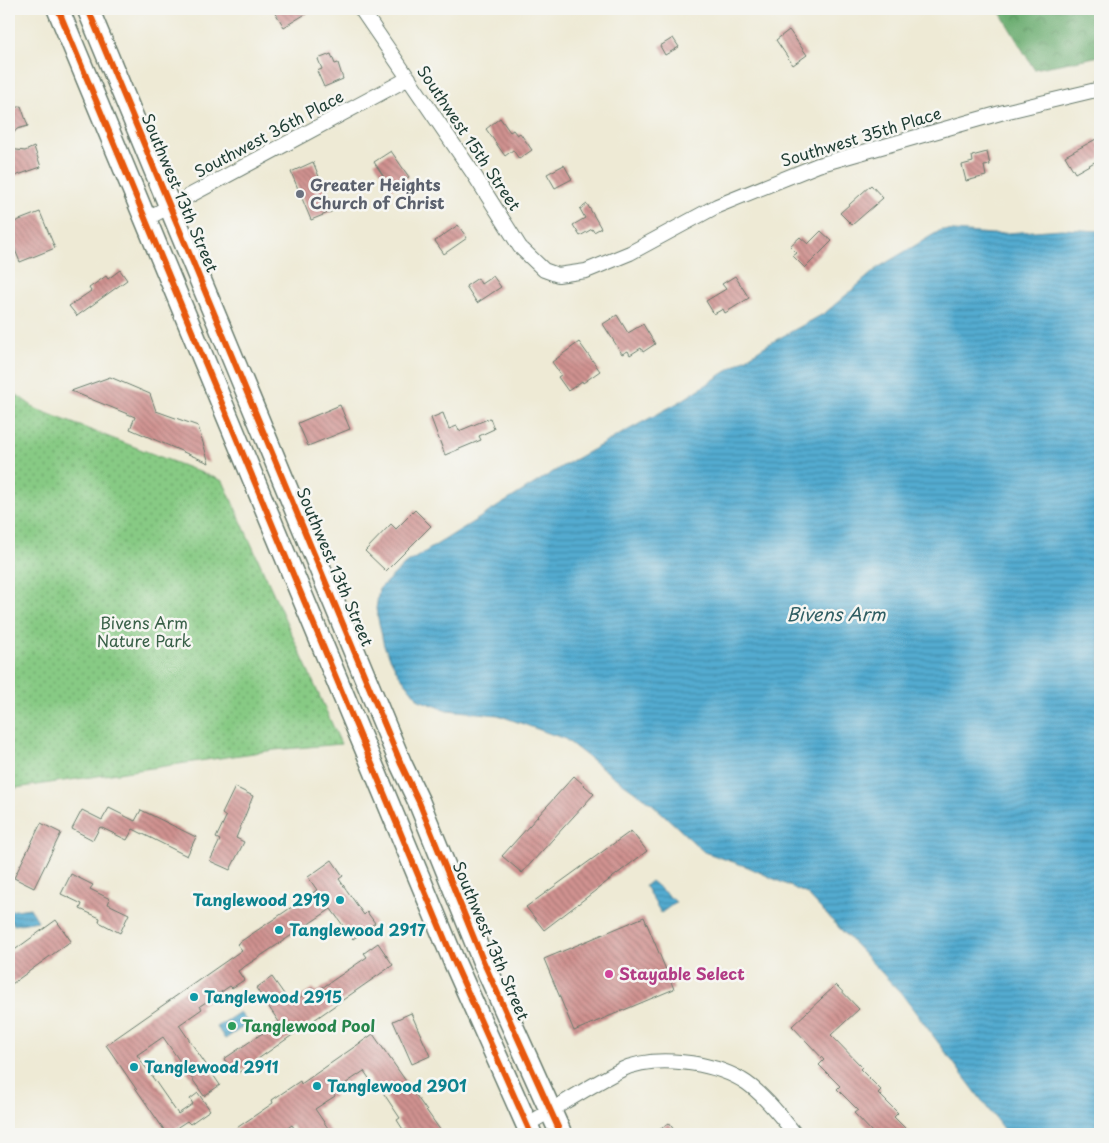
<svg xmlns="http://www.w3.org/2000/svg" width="1109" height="1143" font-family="'Playpen Sans',sans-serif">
  <defs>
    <pattern id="forest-crowns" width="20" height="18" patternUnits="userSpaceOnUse" patternTransform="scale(1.25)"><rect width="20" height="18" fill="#6dae72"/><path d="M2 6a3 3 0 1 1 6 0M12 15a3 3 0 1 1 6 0" fill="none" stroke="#598f5e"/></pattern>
    <pattern id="park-dots" width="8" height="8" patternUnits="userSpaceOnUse" patternTransform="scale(1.25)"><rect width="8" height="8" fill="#87ca84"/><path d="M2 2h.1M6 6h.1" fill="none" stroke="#6ea56d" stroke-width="1.8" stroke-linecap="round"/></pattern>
    <pattern id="water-rules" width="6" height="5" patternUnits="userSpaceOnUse" patternTransform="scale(1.25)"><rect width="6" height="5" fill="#53abd0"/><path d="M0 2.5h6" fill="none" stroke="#448caa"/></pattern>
    <pattern id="building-back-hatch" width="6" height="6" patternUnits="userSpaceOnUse" patternTransform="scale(1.25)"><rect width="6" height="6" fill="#d09290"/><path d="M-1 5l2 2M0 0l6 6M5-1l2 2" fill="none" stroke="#a87876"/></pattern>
  </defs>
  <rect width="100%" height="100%" fill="#f6f6f2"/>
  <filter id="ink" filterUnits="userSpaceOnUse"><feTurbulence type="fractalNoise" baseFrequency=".02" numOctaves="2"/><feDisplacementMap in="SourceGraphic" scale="10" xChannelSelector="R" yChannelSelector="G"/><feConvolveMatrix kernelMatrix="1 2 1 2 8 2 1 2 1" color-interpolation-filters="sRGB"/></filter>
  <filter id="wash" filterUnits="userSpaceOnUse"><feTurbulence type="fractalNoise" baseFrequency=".0096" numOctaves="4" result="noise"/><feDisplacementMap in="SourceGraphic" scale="20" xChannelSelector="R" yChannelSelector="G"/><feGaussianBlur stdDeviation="1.12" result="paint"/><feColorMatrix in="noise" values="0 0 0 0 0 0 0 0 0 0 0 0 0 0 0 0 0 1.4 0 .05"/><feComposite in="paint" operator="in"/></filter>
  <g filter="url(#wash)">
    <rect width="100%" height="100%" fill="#eeead5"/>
    <path fill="url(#forest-crowns)" stroke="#467653" d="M998 9H1100V56L1034 69Z"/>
    <path fill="url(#park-dots)" stroke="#53845c" d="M9 389 36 409 223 481 341 744 274 750 9 789Z"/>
    <path fill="url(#water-rules)" stroke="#397482" d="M1062 229 1100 231V1134H1007L901 993 807 894 748 867 704 852 650 802 614 777 565 739 498 715 447 710 419 700 398 673 384 646 376 609 379 589 404 565 561 467 681 401 765 346 825 313 879 267 941 230 993 234Z
      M651 881 676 902 661 913 645 886Z
      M30 908 38 921 14 925 9 917V911Z
      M240 1012 248 1024 225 1039 217 1027Z"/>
    <g id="blocks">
      <path fill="url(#building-back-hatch)" d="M273 9H314L284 27Z
        M789 30 807 55 793 65 776 40Z
        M673 38 679 47 665 55 660 46Z
        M331 54 335 64 338 63 343 79 324 87 317 71 322 69 318 59Z
        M21 106 28 126 17 129 9 139V111Z
        M500 118 510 132 513 130 517 135 520 133 532 150 519 159 513 150 505 156 486 129Z
        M1096 139 1100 147V159L1075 173 1065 156Z
        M34 147 41 167 9 178V149L25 151Z
        M391 151 409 177 392 189 374 162Z
        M987 152 990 165 984 166 986 176 966 181 962 165 973 162 972 156Z
        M313 162 333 211 311 220 291 172Z
        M564 165 572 179 555 188 547 174Z
        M871 185 883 198 852 225 840 213Z
        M587 204 601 228 594 232 592 229 580 236 573 225 585 218 580 209Z
        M40 212 55 248 20 262 9 235V224Z
        M458 225 467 238 444 254 435 241Z
        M821 231 832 241 805 268 793 256 797 253 790 246 800 237 808 244Z
        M120 270 127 280 77 316 69 306 91 291 89 288 106 276 108 279Z
        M493 276 501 287 477 303 466 286 478 278 481 284Z
        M735 276 749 298 725 313 723 309 714 314 706 301 726 289 722 284Z
        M617 315 628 333 643 324 655 344 643 352 641 348 630 355 628 351 622 354 603 324Z
        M579 342 600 371 583 383 582 381 568 391 558 377 561 375 552 362Z
        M110 377 150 394 156 411 198 426 209 463 130 429 135 417 71 391Z
        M340 405 350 429 308 446 298 423Z
        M443 413 449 429 457 426 459 431 490 418 494 429 479 436 481 440 445 455 431 418Z
        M415 510 431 526 386 571 365 551 391 524 396 529Z
        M574 776 594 794 522 873 502 856Z
        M235 787 253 796 236 838 244 842 230 870 210 861 220 840 216 838 226 817 222 814Z
        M109 808 135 821 141 810 196 837 187 856 133 829 127 840 100 827 93 840 72 829 82 810 102 820Z
        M41 823 61 833 34 888 14 878Z
        M631 831 647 851 544 930 526 907Z
        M332 860 343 876 339 879 364 915 367 912 375 923 353 939 331 909 238 971 244 980 232 988 230 986 200 1006 202 1009 179 1025 220 1085 204 1096 163 1037 137 1055 178 1114 193 1104 190 1099 198 1093 210 1110 190 1124 187 1121 167 1134 106 1045 242 950 237 944 317 890 308 877Z
        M71 874 93 885 90 889 110 899 108 904 129 914 120 933 99 922 100 918 80 909 82 904 61 894Z
        M644 917 674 989 574 1031 544 959Z
        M56 920 71 941 9 986V954Z
        M378 943 393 965 235 1075 224 1059 279 1022 256 988 272 977 291 1004 313 988 316 992 367 957 364 953Z
        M836 985 859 1009 831 1035 862 1067 860 1069 881 1090 878 1093 898 1113 894 1117 911 1134H874L854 1113 858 1110 837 1089 840 1086 819 1065 824 1060 792 1026Z
        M411 1013 430 1056 412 1064 393 1021Z
        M373 1034 443 1134H410L406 1129 404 1131 397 1120 400 1118 380 1088 377 1090 364 1071 333 1092 335 1096 315 1109 332 1134H298L292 1125 279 1134H228L273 1103 272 1100 300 1081 301 1084Z
        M669 1123 677 1134H653Z"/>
    </g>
  </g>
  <g filter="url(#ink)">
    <use href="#blocks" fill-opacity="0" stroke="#677a6c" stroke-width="1"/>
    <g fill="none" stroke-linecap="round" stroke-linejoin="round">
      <defs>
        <path id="street" d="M361 9 473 173 520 247 544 270 558 275 586 271 630 253 717 206 818 165 1004 112 1100 89
          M146 219 409 78
          M526 1125C558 1107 589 1086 621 1070 654 1054 712 1062 742 1080 760 1090 782 1118 795 1134"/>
        <path id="primary" d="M58 9 453 959 531 1134
          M88 9 401 764 419 802 484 963 561 1134"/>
      </defs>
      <use href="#street" stroke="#677a6c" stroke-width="16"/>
      <use href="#primary" stroke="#677a6c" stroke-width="24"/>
      <use href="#street" stroke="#fff" stroke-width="14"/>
      <use href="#primary" stroke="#fff" stroke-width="21"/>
      <defs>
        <path id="cycleway" d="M58 9 453 959 531 1134
          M88 9 401 764 419 802 484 963 561 1134"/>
      </defs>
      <use href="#cycleway" stroke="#f6f6f2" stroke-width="9"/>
      <use href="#cycleway" stroke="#e8590c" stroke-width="6"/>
    </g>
  </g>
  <circle fill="#6b7280" stroke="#f6f6f2" stroke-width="2" cx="300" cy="194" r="5"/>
  <g fill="#0f9aa8" stroke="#f6f6f2" stroke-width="2">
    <circle cx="340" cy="900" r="5"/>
    <circle cx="279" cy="930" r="5"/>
    <circle cx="194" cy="997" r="5"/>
    <circle cx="134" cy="1067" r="5"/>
    <circle cx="317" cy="1086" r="5"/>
  </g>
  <circle fill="#d1479c" stroke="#f6f6f2" stroke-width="2" cx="609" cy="974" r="5"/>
  <circle fill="#2e9e5b" stroke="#f6f6f2" stroke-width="2" cx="232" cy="1026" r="5"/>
  <g text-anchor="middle" stroke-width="5" stroke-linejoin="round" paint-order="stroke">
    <g font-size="16" fill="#1f3d34" stroke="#f6f6f2">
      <text transform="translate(269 134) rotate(-28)" y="6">Southwest 36th Place</text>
      <text transform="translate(861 137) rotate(-17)" y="6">Southwest 35th Place</text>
      <text transform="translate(469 138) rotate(56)" y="6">Southwest 15th Street</text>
      <text transform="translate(180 193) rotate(67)" y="6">Southwest 13th Street</text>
      <text transform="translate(335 567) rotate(67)" y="6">Southwest 13th Street</text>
      <text transform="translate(491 941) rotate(67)" y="6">Southwest 13th Street</text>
    </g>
    <g font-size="16" font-weight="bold" fill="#5b616d" stroke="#f6f6f2" text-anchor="start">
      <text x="310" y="191">Greater Heights<tspan x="310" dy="18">Church of Christ</tspan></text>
    </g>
    <g font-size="16" fill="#396048" stroke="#f6f6f2">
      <text x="144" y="629">Bivens Arm<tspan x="144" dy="18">Nature Park</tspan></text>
    </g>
    <g font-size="16" font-weight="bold" fill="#0d838f" stroke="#f6f6f2" text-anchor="start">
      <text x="330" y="906" text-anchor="end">Tanglewood 2919</text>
      <text x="289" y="936">Tanglewood 2917</text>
      <text x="204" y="1003">Tanglewood 2915</text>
      <text x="144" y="1073">Tanglewood 2911</text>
      <text x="327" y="1092">Tanglewood 2901</text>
    </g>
    <g font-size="16" font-weight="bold" fill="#b23c85" stroke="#f6f6f2" text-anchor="start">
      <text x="619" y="980">Stayable Select</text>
    </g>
    <g font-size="16" font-weight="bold" fill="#27864d" stroke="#f6f6f2" text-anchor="start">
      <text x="242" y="1032">Tanglewood Pool</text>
    </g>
    <g font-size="18" font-style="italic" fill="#2f5e63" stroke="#f6f6f2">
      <text x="836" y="621">Bivens Arm</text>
    </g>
  </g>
  <rect width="1109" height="1143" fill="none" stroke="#f6f6f2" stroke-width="30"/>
</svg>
